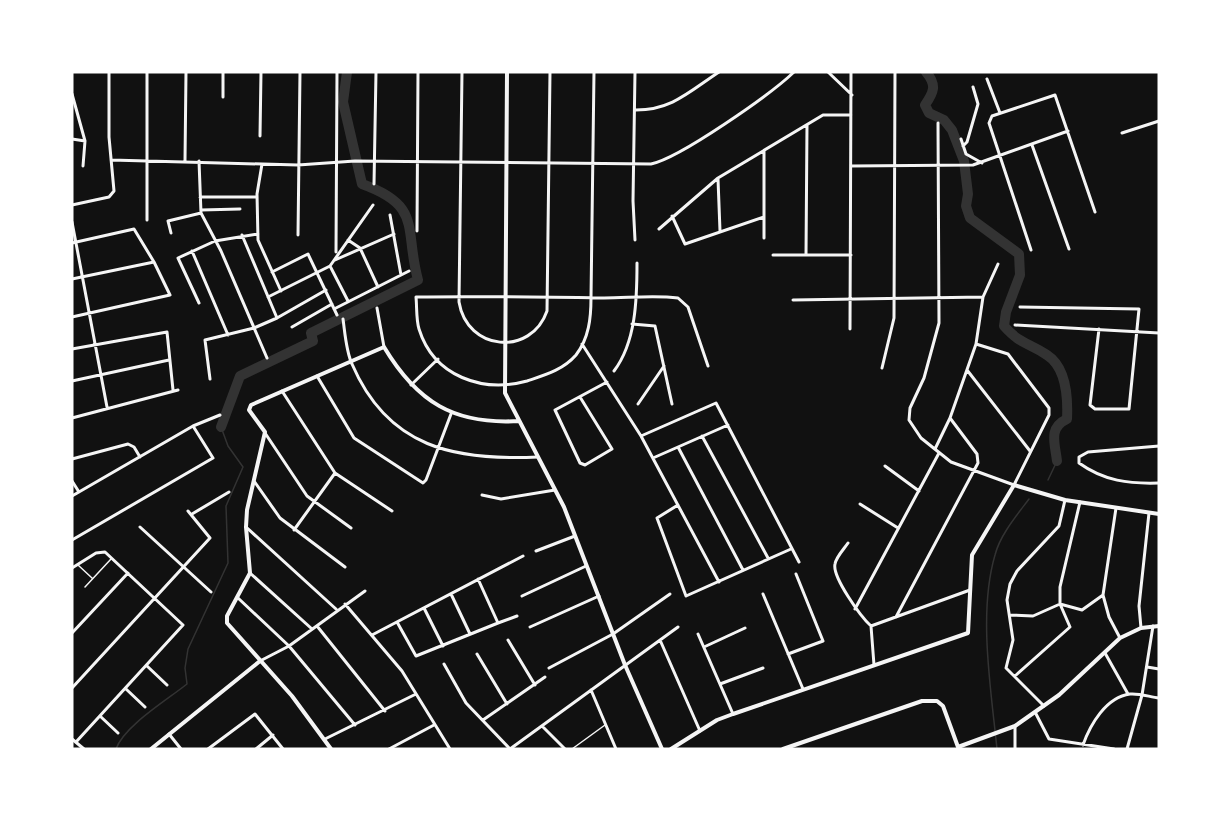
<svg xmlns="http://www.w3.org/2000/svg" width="1231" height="821" font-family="'Nunito Sans',sans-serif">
  <rect width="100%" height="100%" fill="#111"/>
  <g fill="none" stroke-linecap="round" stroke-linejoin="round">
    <path stroke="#333" stroke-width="1.5" d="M1048 480 1057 461
      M116 749C124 726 167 700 187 684L185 668 188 649 228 563 226 506 243 467 228 446 221 427
      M997 749C991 689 978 613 995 555 1000 535 1017 515 1029 499"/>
    <path stroke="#333" stroke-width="10" d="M926 72C937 85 934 92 925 105L929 113 944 120 952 130 964 161 968 194 966 206 970 218 1019 254 1020 275 1006 312 1004 326C1021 345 1028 342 1047 355 1067 368 1068 398 1067 419 1048 428 1055 443 1057 461
      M221 427 240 376 313 341 311 333 418 280C404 228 423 206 362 184L343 102 347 72"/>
    <path stroke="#f5f5f5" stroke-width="1.5" d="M78 565 92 578
      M85 587 111 559
      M572 749 605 725"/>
    <path stroke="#f5f5f5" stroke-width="3" d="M462 72 459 302C467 351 531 357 547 311L550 72
      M594 72 591 298C591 318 589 338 576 355 563 370 545 375 527 381 483 393 434 377 419 329 416 319 417 307 416 297 479 296 542 297 604 298 628 298 654 295 678 298L688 307 708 366
      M635 72 633 201 635 240
      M828 72 852 95
      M987 79 1000 113
      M72 94 85 141 83 166
      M223 97V72
      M636 110C672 110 690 91 719 72
      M938 123 939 323 924 378 910 408 909 420 921 438 951 462 1014 485 1049 415V408L1008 354 976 344
      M1122 133 1159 121
      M260 136 261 72
      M72 139 85 141
      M961 139 966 154 982 163
      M1032 145 1069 249
      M963 146 967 142 978 104 973 87
      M111 160 298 165 355 161 651 164C680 158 771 94 794 72
      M185 160 186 72
      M199 161 201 213 221 251 267 358
      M262 164 257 194 258 240 281 291
      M851 166 973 165 1068 131
      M718 179 720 231
      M374 184 376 72
      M200 197H257
      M72 205 109 197 114 191 109 137V72
      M201 210 240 209
      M390 215 401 275
      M672 216 685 244 764 217
      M147 220V72
      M72 222 107 407
      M659 229 718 178 823 115H851
      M417 231 418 72
      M171 233 168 221 201 213
      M242 235 277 318
      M298 235 300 72
      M764 238V151
      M348 240 360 248 378 287
      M72 243 134 229 154 262 170 295 72 317
      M1031 250 989 123 992 116 1055 95 1095 212
      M192 251 228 335
      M336 252 337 72
      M773 255H851
      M806 255 807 125
      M335 260 394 234
      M330 266 373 205
      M330 266 348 301
      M272 272 308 254 337 315
      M72 279 154 262
      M268 297 330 266
      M793 300 983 297
      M199 303 178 258 215 241 258 234
      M1020 307 1139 309 1129 409H1095L1090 405 1099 329
      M377 308 384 347
      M334 309 409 271
      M343 319C345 333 346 351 352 364 388 448 455 461 538 457
      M632 324 655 326 672 404
      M1015 325 1159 333
      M292 327 332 304
      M850 329 851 72
      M582 344 641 436 719 582
      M72 349 167 332 173 390
      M882 368 894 318 895 72
      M967 370 1030 451
      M614 371C636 342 637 299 637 263
      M317 376 354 438 423 483 426 480 451 414
      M210 379 205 340 254 328 277 318 326 290
      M72 381 169 360
      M411 385 438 359
      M282 391 335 473 392 511
      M580 397 612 449 585 465 580 463 555 410 607 382
      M638 404 664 366
      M72 418 178 390
      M265 433 307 496 351 528
      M641 436 716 403 799 562
      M702 436 768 558
      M1159 446 1088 452 1079 457V463C1104 481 1129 484 1159 483
      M678 447 743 570
      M935 449 950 418 976 344 983 297 998 264
      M653 458 728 425
      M72 459 128 444 134 447 140 457
      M885 466 919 491
      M72 481 79 492
      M254 481 280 518 345 567
      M482 495 501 499 555 490
      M72 496 193 426 220 415
      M860 504 898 528
      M678 505 657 518 686 596 791 549
      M1116 508 1103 595 1109 617 1120 638
      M192 514 229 492
      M140 527 211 592
      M246 527 336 609
      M294 530 335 473
      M72 540 213 458 193 426
      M848 543C844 549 836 557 835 564 832 577 861 617 871 626
      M536 551 575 536
      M72 568 96 553 105 552 183 625 76 742
      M250 573 312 629
      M478 579 498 623 517 616
      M451 594 470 634
      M763 594 803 689
      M522 596 586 566
      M238 598 289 646 355 725
      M345 604 402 671 450 749
      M1060 604 1082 610 1103 595
      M424 608 443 646
      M855 609 939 453
      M1010 615 1033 616 1060 604
      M896 617 978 463 977 454 950 418
      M397 622 416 656 498 623
      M317 626 385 711
      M871 626 970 590
      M871 626 874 665
      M530 627 599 596
      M1141 628 1139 606 1149 513
      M72 633 128 573
      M698 634 733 714
      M372 635 523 556
      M508 640 535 685
      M660 640 700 731
      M704 647 745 628
      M1105 653 1128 694
      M477 654 507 704
      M788 654 823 641 796 574
      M260 661 289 646 365 591
      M444 664 466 703 510 749
      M147 666 167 685
      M1147 667 1159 669
      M549 668 613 634 670 594
      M1015 676 1070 627 1060 604V587L1080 502
      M720 684 763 668
      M72 688 210 538 188 511
      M126 689 145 707
      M591 690 616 749
      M1044 706 1006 668 1013 640 1007 600 1010 584 1017 571 1059 526 1065 500
      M1035 712 1049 739 1114 749
      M100 716 118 733
      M483 720 545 677
      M542 726 565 749
      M1015 726V749
      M169 734 181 749
      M72 739 84 749
      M325 739 416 694
      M1083 745C1090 725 1106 697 1130 694 1139 693 1150 697 1159 698
      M208 749 255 714 283 749
      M256 749 273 735
      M389 749 434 725
      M510 749 678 627
      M1127 749 1142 695 1153 626"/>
    <path stroke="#f5f5f5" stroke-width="4" d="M507 72 505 393 564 507 625 665 662 749
      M1014 485 1065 500 1159 514
      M151 749 260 661
      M331 749 292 696 227 623V616L250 573 246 527 247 510 265 432 249 410 251 405 384 347C417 402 454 425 519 421
      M671 749 717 720 733 714 968 633 972 555 1014 485"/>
    <path stroke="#f5f5f5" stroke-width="4" d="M783 749 922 701H937L943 706 958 747 1015 726 1059 695 1120 638 1141 628 1159 626"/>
  </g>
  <rect width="1231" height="821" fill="none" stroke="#ffffff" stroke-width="147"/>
</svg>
